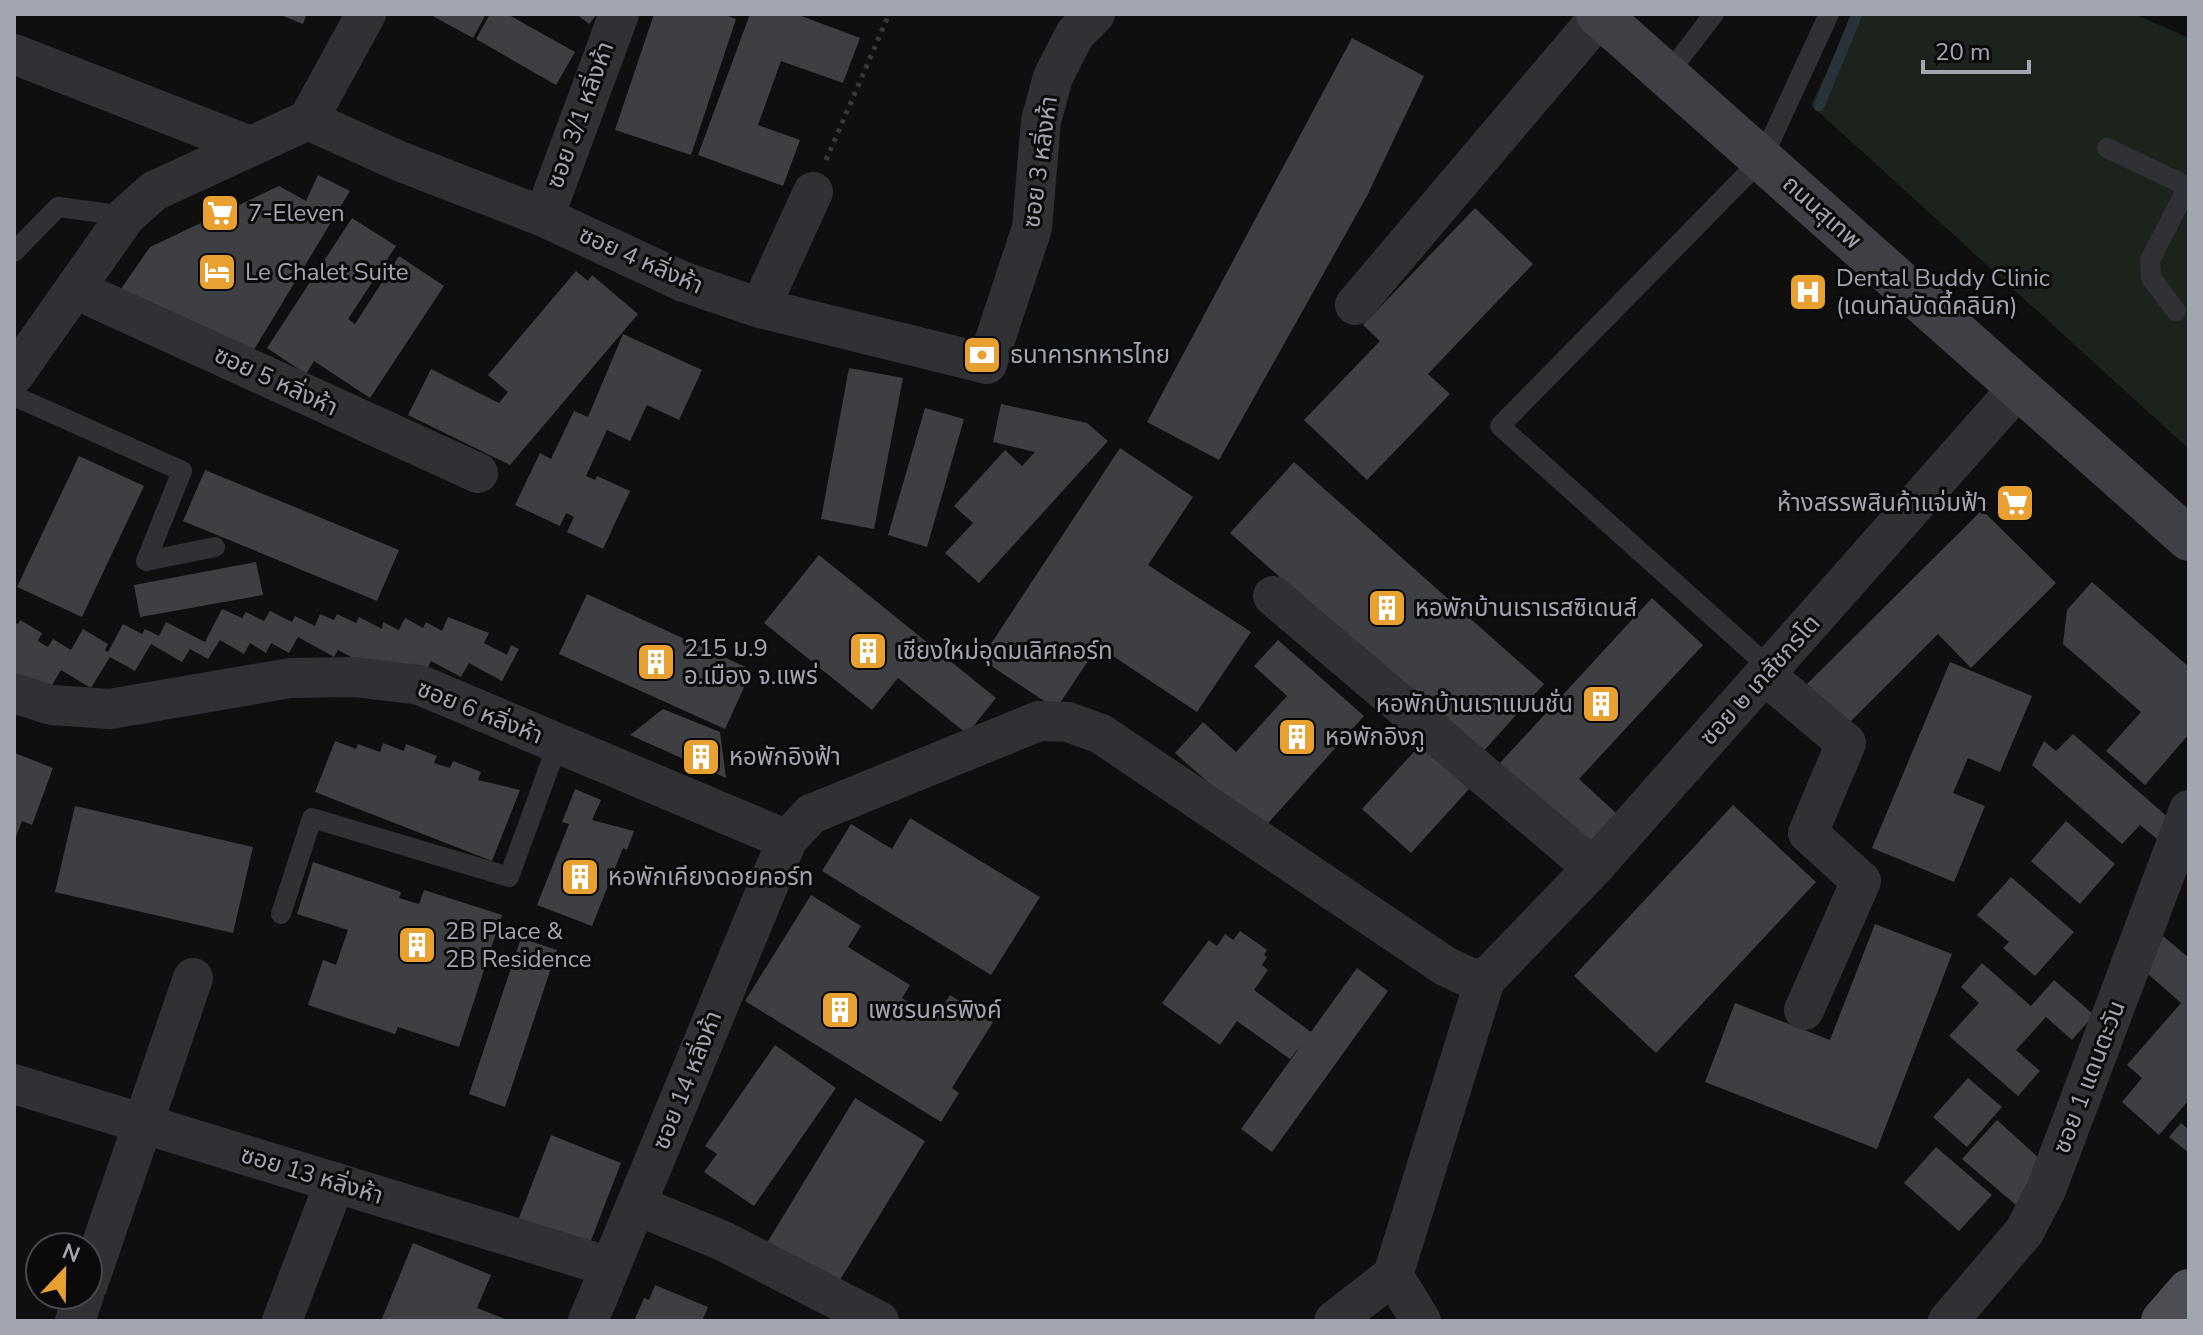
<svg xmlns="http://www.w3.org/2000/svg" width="2203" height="1335" font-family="'Nunito Sans','Noto Sans Thai',sans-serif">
  <rect width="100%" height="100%" fill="#0f0f10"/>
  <path fill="#1c231c" d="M1854 14H2134L2189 38V449L1811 105Z"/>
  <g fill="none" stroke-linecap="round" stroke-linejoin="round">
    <path stroke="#293238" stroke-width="11" d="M1819 106 1857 14"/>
  </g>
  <path fill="#3e3f43" d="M278 14H307L303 24Z
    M429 14H486L473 38Z
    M490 14H507L575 52 556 85 476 39Z
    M576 14H597L589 24Z
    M654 14H723L736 19 691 155 615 130Z
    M750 14H796L860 38 843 83 781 61 758 125 800 140 783 186 698 155Z
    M1352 38 1424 76 1367 196 1219 460 1147 422Z
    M318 175 350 191 249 358 116 296 150 247 279 186 306 201Z
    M1475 208 1533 264 1428 374 1450 394 1367 480 1304 420 1380 341 1363 325Z
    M352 218 396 246 348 319 355 324 399 256 444 286 370 398 314 361 306 374 267 348Z
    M576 271 588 281 592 275 638 314 510 465 408 415 431 369 499 403 508 392 488 375Z
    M623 334 702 370 679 420 647 405 630 441 607 430 586 476 595 480 597 476 630 491 603 549 567 532 574 517 566 513 560 526 515 505 540 453 551 459 574 411 588 417Z
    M849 368 903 378 874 529 821 519Z
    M1001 404 1087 423 1108 441 979 583 945 553 973 523 954 506 1005 450 1022 466 1035 452 993 442Z
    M925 408 964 419 927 547 888 535Z
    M1120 448 1193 497 1148 565 1251 632 1197 712 1098 646 1056 709 981 659Z
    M79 456 144 486 82 617 17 587Z
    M1294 462 1544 684 1480 755 1230 533Z
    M205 470 399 550 377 601 183 521Z
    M1982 510 2056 583 1971 668 1938 634 1848 724 1807 684Z
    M819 555 996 698 967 734 898 678 872 710 764 623Z
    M256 562 263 595 140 617 134 585Z
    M2092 582 2189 667V734L2145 785 2106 751 2141 712 2063 644 2067 610Z
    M587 594 752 670 725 729 559 654Z
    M1652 598 1703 645 1579 779 1617 814 1588 845 1499 764Z
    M222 609 242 618 246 612 264 621 270 611 292 622 295 616 315 626 320 614 334 620 337 614 356 623 359 617 382 629 383 622 399 630 405 618 423 628 426 622 442 631 448 617 489 633 484 643 507 655 511 645 519 649 502 681 469 663 461 677 431 661 421 682 380 672 338 650 334 657 298 637 289 653 271 643 266 653 250 643 244 654 220 640 208 659 190 649 182 662 151 644 135 671 110 657 91 688 61 670 48 692 14 678V622L18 624 20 620 42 633 38 641 48 647 53 639 71 650 83 629 108 644 105 650 108 652 123 624 142 634 145 629 159 636 166 622 205 642Z
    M1278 640 1364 716 1262 830 1175 753 1203 722 1236 752 1287 696 1254 666Z
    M1950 662 2032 696 2000 772 1968 758 1953 793 1985 806 1954 882 1872 848Z
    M663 709 720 732 726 778 630 735Z
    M2073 734 2171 820 2162 843 2140 825 2122 844 2032 765 2044 741 2056 751Z
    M335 741 356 749 358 744 380 752 383 743 404 751 406 744 437 756 434 763 450 768 453 761 481 772 478 780 520 790 492 861 315 792Z
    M1420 745 1469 789 1411 853 1362 809Z
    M15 753 53 768 32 825 22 821 14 842Z
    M575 789 601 800 592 820 634 831 627 850 623 848 592 926 537 905 569 824 562 822Z
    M1733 805 1816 882 1656 1053 1574 976Z
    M75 806 253 847 233 933 55 892Z
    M910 818 1040 897 991 975 822 871 851 824 892 849Z
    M2066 821 2115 864 2080 904 2031 861Z
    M313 862 401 892 399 898 419 904 424 890 502 915 459 1047 398 1027 395 1034 308 1005 323 960 336 965 348 930 297 914Z
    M2011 877 2074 932 2035 976 2003 948 2009 942 1977 915Z
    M811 895 861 926 848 947 910 985 902 998 935 1019 950 995 993 1022 952 1088 959 1093 941 1122 745 1001Z
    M1875 924 1952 954 1877 1149 1705 1082 1735 1003 1830 1040Z
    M1240 931 1267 950 1264 955 1267 957 1262 965 1268 970 1254 990 1311 1032 1357 968 1388 991 1272 1152 1241 1129 1302 1044 1290 1059 1237 1021 1220 1045 1162 1003 1209 940 1217 946 1225 934 1233 940Z
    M2163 936 2189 958V1100L2159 1135 2122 1102 2142 1078 2127 1065 2181 1003 2148 974Z
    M521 938 557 950 505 1107 469 1094Z
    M1982 963 2031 1006 2054 980 2094 1015 2072 1040 2046 1017 2016 1050 2040 1071 2018 1096 1949 1036 1979 1003 1961 987Z
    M775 1045 836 1088 754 1206 704 1172 717 1154 705 1146Z
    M1968 1078 2002 1107 1967 1147 1933 1117Z
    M855 1098 925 1141 832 1293 762 1251Z
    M1997 1120 2049 1167 2016 1205 1962 1159Z
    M2181 1123 2189 1130V1153L2169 1137Z
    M551 1135 621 1163 585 1256 515 1228Z
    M1936 1147 1992 1195 1959 1231 1904 1183Z
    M413 1243 491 1275 477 1308 510 1321H381Z
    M655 1285 708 1307 702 1321H634L644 1298 649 1300Z"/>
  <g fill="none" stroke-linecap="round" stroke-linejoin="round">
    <path stroke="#36383c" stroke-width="5" stroke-dasharray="4 6" stroke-linecap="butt" d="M826 160 889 14"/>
    <path stroke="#303135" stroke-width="20" d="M1667 75 1714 14
      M2107 148 2189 187
      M14 252 58 207 126 216
      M2176 311 2151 278 2150 260 2188 186
      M14 396 182 471 146 561 215 547
      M1771 669 1500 426 1762 159 1829 14
      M281 914 312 818 509 877 558 743"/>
    <path stroke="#303135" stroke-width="40" d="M14 54 247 145
      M308 120 399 161 544 217 684 282 760 308 987 364 1032 228 1041 121 1053 77 1075 34 1095 14
      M544 217 619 14
      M75 289 478 473
      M1355 305 1600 16
      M760 308 813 192
      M14 375 126 216 154 191 308 120 366 14
      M1273 596 1593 868
      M1765 675 1846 743 1808 833 1861 881 1804 1010
      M14 693 51 705 110 709 290 678 354 677 420 685 787 840
      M14 1084 610 1267
      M636 1205 723 1241 879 1321
      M1393 1275 1421 1321
      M88 1284 193 978
      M75 1321 84 1295
      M282 1321 335 1182
      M588 1321 787 840 811 814 1039 721 1068 722 1101 734 1445 966 1468 977 1485 980 1593 868 2019 387
      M1334 1321 1393 1275 1485 980
      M1948 1321 2024 1232 2046 1190 2189 810"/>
    <path stroke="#3e4045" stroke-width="44" d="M1598 14 2189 539"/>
    <path stroke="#4c4e54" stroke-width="44" d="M2163 1321 2189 1291"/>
  </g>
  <defs>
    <symbol id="supermarket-square" viewBox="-11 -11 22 22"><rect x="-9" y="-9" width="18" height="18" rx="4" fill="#e8a030" stroke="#0a0a0b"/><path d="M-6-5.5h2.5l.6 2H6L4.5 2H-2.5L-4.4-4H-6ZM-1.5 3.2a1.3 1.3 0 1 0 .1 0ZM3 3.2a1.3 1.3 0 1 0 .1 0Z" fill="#fff"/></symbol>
    <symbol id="hotel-square" viewBox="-11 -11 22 22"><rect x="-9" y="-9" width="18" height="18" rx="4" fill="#e8a030" stroke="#0a0a0b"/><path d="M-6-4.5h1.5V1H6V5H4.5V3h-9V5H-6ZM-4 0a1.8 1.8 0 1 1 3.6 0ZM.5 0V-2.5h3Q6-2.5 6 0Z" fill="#fff"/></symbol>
    <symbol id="hospital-square" viewBox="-11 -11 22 22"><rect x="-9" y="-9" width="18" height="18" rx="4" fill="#e8a030" stroke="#0a0a0b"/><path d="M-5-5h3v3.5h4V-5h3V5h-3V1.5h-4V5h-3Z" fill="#fff"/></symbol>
    <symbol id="bank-square" viewBox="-11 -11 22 22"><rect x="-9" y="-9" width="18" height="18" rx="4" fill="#e8a030" stroke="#0a0a0b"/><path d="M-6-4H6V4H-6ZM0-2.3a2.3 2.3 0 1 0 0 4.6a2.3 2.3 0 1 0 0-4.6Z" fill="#fff"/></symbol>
    <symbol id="building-square" viewBox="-11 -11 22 22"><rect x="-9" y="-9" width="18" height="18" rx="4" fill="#e8a030" stroke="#0a0a0b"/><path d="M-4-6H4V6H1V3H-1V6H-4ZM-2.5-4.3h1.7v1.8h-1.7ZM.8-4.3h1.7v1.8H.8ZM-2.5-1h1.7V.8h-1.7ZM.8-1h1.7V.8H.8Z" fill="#fff"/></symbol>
  </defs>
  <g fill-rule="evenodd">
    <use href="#supermarket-square" x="198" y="191" width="44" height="44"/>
    <use href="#hotel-square" x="195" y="250" width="44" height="44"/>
    <use href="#hospital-square" x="1786" y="270" width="44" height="44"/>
    <use href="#bank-square" x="960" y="333" width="44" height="44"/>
    <use href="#supermarket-square" x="1993" y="481" width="44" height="44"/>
    <use href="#building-square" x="1365" y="586" width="44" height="44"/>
    <use href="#building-square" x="846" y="629" width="44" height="44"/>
    <use href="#building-square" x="634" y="640" width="44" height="44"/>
    <use href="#building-square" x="1579" y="682" width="44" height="44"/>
    <use href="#building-square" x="1275" y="715" width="44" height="44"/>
    <use href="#building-square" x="679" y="735" width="44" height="44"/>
    <use href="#building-square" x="558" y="855" width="44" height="44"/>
    <use href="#building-square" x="395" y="923" width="44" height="44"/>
    <use href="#building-square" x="818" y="988" width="44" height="44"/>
  </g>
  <g text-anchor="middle" stroke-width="6" stroke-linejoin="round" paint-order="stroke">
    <g font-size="24" fill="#a1a6b1" stroke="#0a0a0b">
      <text transform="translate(580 115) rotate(-70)" y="8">ซอย 3/1 หลิ่งห้า</text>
      <text transform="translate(1040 162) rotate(-82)" y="8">ซอย 3 หลิ่งห้า</text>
      <text transform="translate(1822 212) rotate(42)" y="8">ถนนสุเทพ</text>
      <text transform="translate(641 260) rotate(24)" y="8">ซอย 4 หลิ่งห้า</text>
      <text transform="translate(276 381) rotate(25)" y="8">ซอย 5 หลิ่งห้า</text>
      <text transform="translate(1760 680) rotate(-48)" y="8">ซอย ๒ เภสัชกรโต</text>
      <text transform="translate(480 712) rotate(22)" y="8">ซอย 6 หลิ่งห้า</text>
      <text transform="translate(2089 1077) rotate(-69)" y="8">ซอย 1 แดนตะวัน</text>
      <text transform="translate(687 1080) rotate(-68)" y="8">ซอย 14 หลิ่งห้า</text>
      <text transform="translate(312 1175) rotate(17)" y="8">ซอย 13 หลิ่งห้า</text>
    </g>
    <g font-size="24" fill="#a1a6b1" stroke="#0a0a0b" text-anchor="start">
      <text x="248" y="221">7-Eleven</text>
      <text x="245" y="280">Le Chalet Suite</text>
      <text x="1836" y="286">Dental Buddy Clinic<tspan x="1836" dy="28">(เดนทัลบัดดี้คลินิก)</tspan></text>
      <text x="1010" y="363">ธนาคารทหารไทย</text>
      <text x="1987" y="511" text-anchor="end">ห้างสรรพสินค้าแจ่มฟ้า</text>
      <text x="1415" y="616">หอพักบ้านเราเรสซิเดนส์</text>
      <text x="684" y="656">215 ม.9<tspan x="684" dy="28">อ.เมือง จ.แพร่</tspan></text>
      <text x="896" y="659">เชียงใหม่อุดมเลิศคอร์ท</text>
      <text x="1573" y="712" text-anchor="end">หอพักบ้านเราแมนชั่น</text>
      <text x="1325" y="745">หอพักอิงภู</text>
      <text x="729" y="765">หอพักอิงฟ้า</text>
      <text x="608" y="885">หอพักเคียงดอยคอร์ท</text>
      <text x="445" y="939">2B Place &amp;<tspan x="445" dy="28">2B Residence</tspan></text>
      <text x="868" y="1018">เพชรนครพิงค์</text>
    </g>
  </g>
  <rect width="2203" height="1335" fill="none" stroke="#a1a6b1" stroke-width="32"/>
  <g transform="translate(64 1271) rotate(22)"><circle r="38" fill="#0a0a0b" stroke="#46484d" stroke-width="2"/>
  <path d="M0-6L14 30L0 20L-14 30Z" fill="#e8a030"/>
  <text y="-12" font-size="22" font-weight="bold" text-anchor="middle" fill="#a1a6b1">N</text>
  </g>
  <path d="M1923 60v12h106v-12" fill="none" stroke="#a1a6b1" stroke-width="4"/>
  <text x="1935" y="60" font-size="24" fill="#a1a6b1" stroke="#0a0a0b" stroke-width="6" paint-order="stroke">20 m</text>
</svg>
